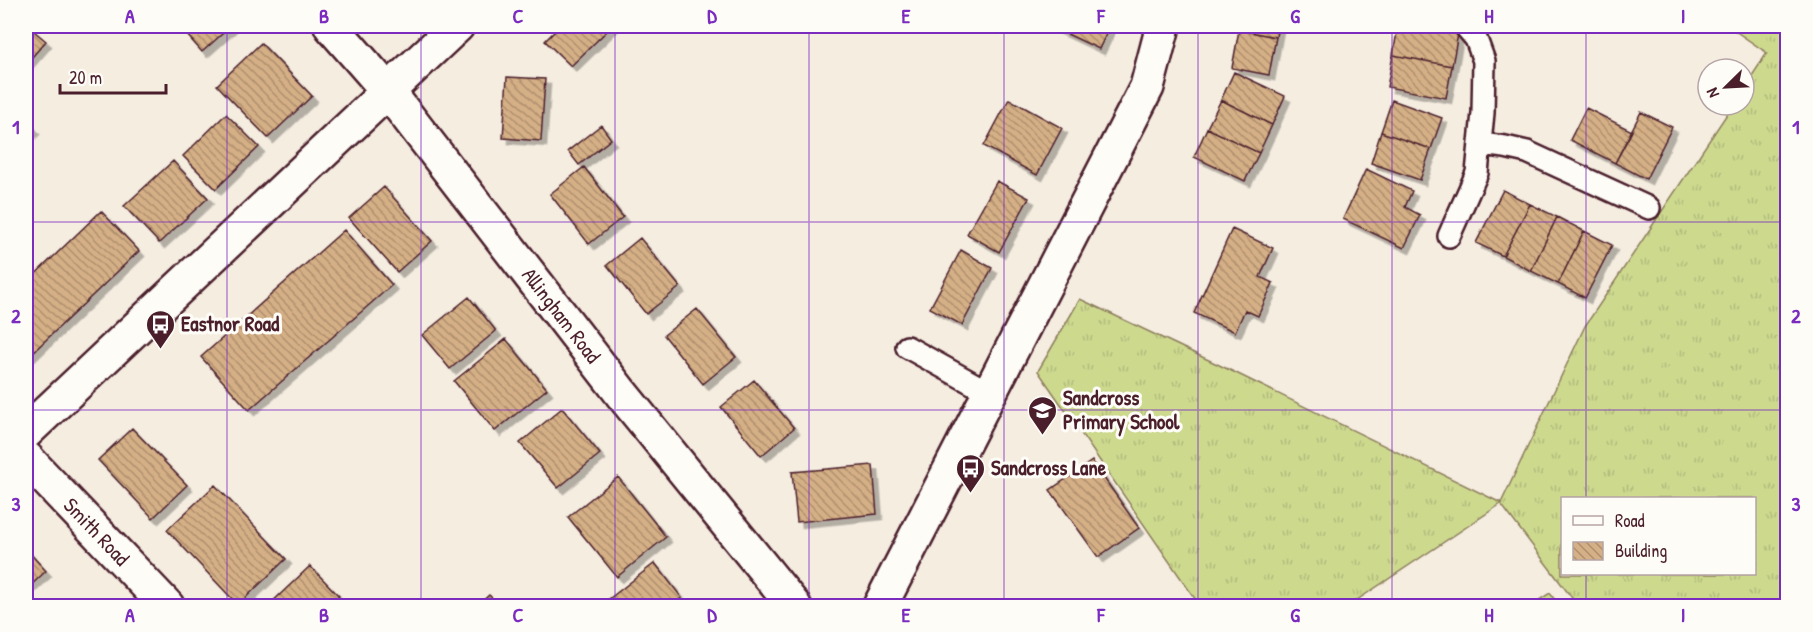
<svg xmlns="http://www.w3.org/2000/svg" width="1813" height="632" font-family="'Patrick Hand',sans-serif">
  <defs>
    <pattern id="grass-tufts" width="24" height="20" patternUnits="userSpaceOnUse" patternTransform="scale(1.5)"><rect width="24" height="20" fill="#cdda8e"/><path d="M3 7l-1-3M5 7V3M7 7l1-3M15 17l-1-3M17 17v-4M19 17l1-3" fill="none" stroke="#b2bb7b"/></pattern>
    <pattern id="building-back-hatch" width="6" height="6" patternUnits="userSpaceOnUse" patternTransform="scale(1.5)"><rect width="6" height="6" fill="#d5b086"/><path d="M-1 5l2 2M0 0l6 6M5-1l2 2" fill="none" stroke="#af8f6e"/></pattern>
    <filter id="shadow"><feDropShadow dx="5.5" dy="5.5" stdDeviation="0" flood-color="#0004"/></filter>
  </defs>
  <rect width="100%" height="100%" fill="#f5ede0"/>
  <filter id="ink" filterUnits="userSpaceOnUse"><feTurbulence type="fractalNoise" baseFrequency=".0167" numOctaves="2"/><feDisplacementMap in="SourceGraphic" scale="12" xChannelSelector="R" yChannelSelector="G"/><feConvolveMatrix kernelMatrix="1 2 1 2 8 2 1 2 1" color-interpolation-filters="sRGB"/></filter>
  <g filter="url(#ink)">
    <path fill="url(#grass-tufts)" stroke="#8c7c5c" stroke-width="1.5" fill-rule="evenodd" d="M1728 26H1787V606H1578L1501 504 1348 606H1200L1038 371 1080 299 1236 373 1501 503 1585 326 1733 105H1744V88L1767 53ZM1562 498H1754V574H1562Z"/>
    <path fill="#cdda8e" stroke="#8c7c5c" stroke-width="1.5" d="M1550 593 1559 606H1530Z"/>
    <path fill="url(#building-back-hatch)" stroke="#4a1f2b" stroke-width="1.5" filter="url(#shadow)" d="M26 26H28L46 41 26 64Z
      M179 26H231L202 52Z
      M560 26H612L571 66 545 41Z
      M1050 26H1110L1099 49Z
      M1240 26H1278L1276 37 1239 30Z
      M1398 26H1413L1458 34 1452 66 1393 55Z
      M1239 30 1276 37 1269 75 1232 68Z
      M261 43 312 96 268 138 217 85Z
      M1393 55 1452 66 1446 98 1387 87Z
      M1234 72 1285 96 1272 125 1221 100Z
      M507 77 545 79 541 141 503 138Z
      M1009 99 1062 128 1037 175 984 146Z
      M1221 100 1272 125 1259 153 1207 128Z
      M1392 100 1442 118 1431 149 1381 132Z
      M1586 108 1632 131 1615 163 1570 140Z
      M1641 112 1672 127 1646 179 1615 163Z
      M226 114 259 147 216 189 183 156Z
      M26 119 34 129 26 137Z
      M601 125 611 139 579 165 568 151Z
      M1207 128 1259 153 1245 181 1194 157Z
      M1381 132 1431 149 1420 180 1371 163Z
      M173 161 208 198 159 243 124 206Z
      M584 167 623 217 589 244 550 194Z
      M1366 169 1412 191 1405 207 1420 215 1404 248 1343 219Z
      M997 181 1029 198 999 252 967 234Z
      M384 187 432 241 397 272 349 218Z
      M1503 190 1530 204 1503 256 1476 243Z
      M1530 204 1557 217 1531 271 1503 256Z
      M101 211 139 251 26 359V283Z
      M1557 217 1584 231 1558 284 1531 271Z
      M1232 229 1273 248 1260 277 1273 283 1258 316 1245 310 1235 332 1194 313Z
      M344 230 392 285 249 410 201 357Z
      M1584 231 1612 245 1585 298 1558 284Z
      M640 238 680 287 646 314 607 265Z
      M961 250 992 268 962 325 930 308Z
      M469 297 496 331 450 369 422 335Z
      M697 309 736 357 703 384 664 335Z
      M506 339 547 389 495 431 454 381Z
      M754 380 794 428 761 456 721 407Z
      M562 408 600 454 558 488 520 443Z
      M132 428 187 485 153 518 98 460Z
      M1092 461 1139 528 1098 557 1050 490Z
      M873 465 877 514 797 522 792 472Z
      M618 477 666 537 617 577 568 517Z
      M215 485 286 559 238 605 167 530Z
      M26 549 46 571 26 590Z
      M655 563 682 598 671 606H600Z
      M310 566 339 596 329 606H268Z
      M489 595 501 606H477Z"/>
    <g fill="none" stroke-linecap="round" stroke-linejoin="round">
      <defs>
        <path id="service" d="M1480 144 1505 147 1527 152 1649 208
          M1449 236 1477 173 1483 113 1484 61 1476 39 1465 26
          M907 347 990 393"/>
        <g id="minor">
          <path id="s1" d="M331 26 387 90 621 393 794 606"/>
          <path d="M26 432 457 26"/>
          <path id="s2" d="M26 458 167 606"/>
        </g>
        <path id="tertiary" d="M880 606 1147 87 1163 26"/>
      </defs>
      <use href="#service" stroke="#4a1f2b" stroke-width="26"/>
      <use href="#minor" stroke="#4a1f2b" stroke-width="38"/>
      <use href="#tertiary" stroke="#4a1f2b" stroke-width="38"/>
      <use href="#service" stroke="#fdfcf7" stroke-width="21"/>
      <use href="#minor" stroke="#fdfcf7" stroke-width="33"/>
      <use href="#tertiary" stroke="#fdfcf7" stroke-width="33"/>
    </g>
  </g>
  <path fill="none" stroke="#7b2cbf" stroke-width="1.5" stroke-opacity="0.55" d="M227 26V606M421 26V606M615 26V606M809 26V606M1004 26V606M1198 26V606M1392 26V606M1586 26V498M26 222H1788M26 410H1788M1586 574V606"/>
  <defs>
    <symbol id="bus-pin" viewBox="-11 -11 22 30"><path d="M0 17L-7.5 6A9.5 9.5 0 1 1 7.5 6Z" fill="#4a1f2b" stroke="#fdfcf7"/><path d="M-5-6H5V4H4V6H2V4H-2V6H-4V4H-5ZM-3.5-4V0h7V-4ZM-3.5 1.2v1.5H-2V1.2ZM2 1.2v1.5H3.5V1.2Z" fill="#fff"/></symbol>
    <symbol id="school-pin" viewBox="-11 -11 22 30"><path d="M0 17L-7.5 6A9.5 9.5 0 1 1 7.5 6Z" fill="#4a1f2b" stroke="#fdfcf7"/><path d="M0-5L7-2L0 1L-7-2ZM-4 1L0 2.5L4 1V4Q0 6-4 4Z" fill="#fff"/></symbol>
  </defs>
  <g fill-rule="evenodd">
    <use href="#bus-pin" x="144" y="308" width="33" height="45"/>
    <use href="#school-pin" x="1026" y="394" width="33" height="45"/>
    <use href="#bus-pin" x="954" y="452" width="33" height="45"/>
  </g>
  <g text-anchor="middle" stroke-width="6" stroke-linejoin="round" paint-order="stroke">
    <g font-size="21" fill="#4a1f2b" stroke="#fdfcf7">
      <text dy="7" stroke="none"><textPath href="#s1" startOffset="370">Allingham Road</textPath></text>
      <text dy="7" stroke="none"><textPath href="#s2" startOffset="102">Smith Road</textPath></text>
    </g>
    <g font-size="21" font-weight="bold" fill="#4a1f2b" stroke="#fdfcf7" text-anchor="start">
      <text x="181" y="331">Eastnor Road</text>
      <text x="1063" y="405">Sandcross<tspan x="1063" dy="24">Primary School</tspan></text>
      <text x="991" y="475">Sandcross Lane</text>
    </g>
  </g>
  <rect width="1813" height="632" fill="none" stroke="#fdfcf7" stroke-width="66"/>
  <rect x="1561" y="497" width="195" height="78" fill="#fdfcf7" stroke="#b5a4a5" stroke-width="1.5"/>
  <rect x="1573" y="516" width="30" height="9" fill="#fdfcf7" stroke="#b5a4a5" stroke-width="1.5"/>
  <text x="1615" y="527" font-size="18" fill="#4a1f2b">Road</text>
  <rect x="1573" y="542" width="30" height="18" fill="url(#building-back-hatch)" stroke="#b5a4a5" stroke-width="1.5"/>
  <text x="1615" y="557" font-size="18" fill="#4a1f2b">Building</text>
  <g transform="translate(1726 87) rotate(246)"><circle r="28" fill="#fdfcf7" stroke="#b5a4a5" stroke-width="1.5"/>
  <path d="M0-4.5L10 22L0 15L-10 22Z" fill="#4a1f2b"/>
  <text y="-9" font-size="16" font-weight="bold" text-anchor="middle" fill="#4a1f2b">N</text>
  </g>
  <path d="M60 84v9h106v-9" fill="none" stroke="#4a1f2b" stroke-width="3"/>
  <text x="69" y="84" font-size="18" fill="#4a1f2b" stroke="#fdfcf7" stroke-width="4.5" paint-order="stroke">20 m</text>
  <rect x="33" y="33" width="1747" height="566" fill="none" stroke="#7b2cbf" stroke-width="2"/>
  <g font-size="20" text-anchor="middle" font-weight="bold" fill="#7b2cbf">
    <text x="130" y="23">A</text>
    <text x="324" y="23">B</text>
    <text x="518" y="23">C</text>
    <text x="712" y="23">D</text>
    <text x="906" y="23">E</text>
    <text x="1101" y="23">F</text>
    <text x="1295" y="23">G</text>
    <text x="1489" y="23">H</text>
    <text x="1683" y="23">I</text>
    <text x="16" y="134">1</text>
    <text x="1796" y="134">1</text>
    <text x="16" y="323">2</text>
    <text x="1796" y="323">2</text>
    <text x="16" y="511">3</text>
    <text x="1796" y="511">3</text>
    <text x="130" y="622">A</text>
    <text x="324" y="622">B</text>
    <text x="518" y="622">C</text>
    <text x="712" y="622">D</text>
    <text x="906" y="622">E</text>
    <text x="1101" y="622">F</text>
    <text x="1295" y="622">G</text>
    <text x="1489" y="622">H</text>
    <text x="1683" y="622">I</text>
  </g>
</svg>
